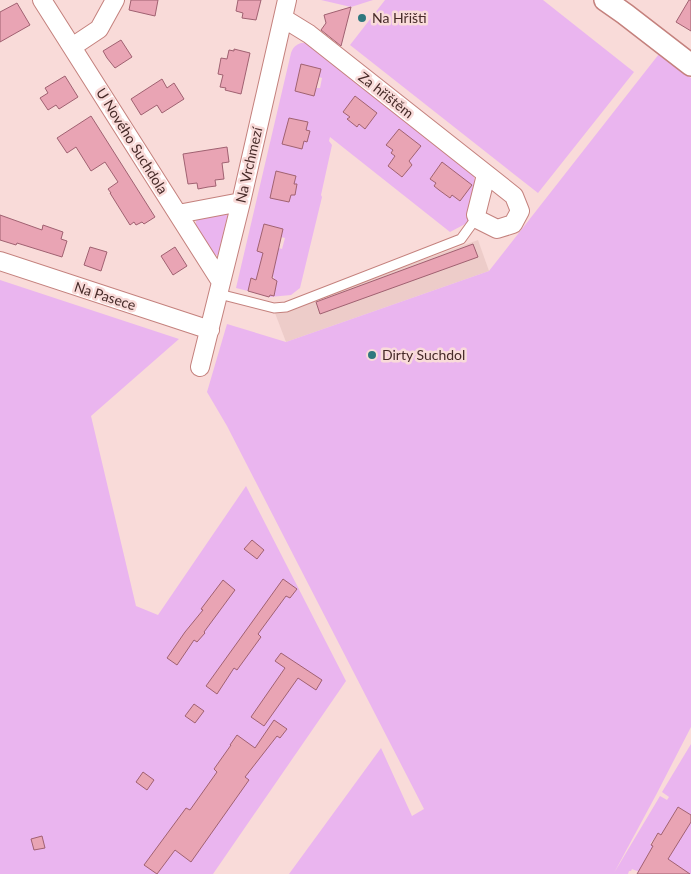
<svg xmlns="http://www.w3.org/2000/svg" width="691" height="874" font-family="Lato,sans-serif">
  <rect width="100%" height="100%" fill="#f9dbd9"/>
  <path fill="#edccc9" d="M478 240 489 271 286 342 275 313Z"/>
  <path fill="#eab5ef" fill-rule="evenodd" d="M321 0H373L351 7Z
    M385 0H543L634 72 538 193 350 45Z
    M301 43H306L467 168 473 173 475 181 468 208 467 212 469 222 450 232 330 137 329 141 332 145 321 195 322 197 300 288 291 295 270 297V295H274L277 282 273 281 274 277 258 273 256 279H251L248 291 236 288 291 53C293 47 296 45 301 43ZM301 64 320 69 319 77 322 78 320 88H316L314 96 295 91ZM355 96 377 113 365 129 359 124 348 119 350 117 343 112ZM289 118 308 122 306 130 310 131 307 142 304 141 302 149 283 144ZM399 129 420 146 409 161 412 165 402 177 388 166 395 156 391 153 393 150 387 145ZM442 163 472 185 460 201 452 195 450 198 434 186 436 183 430 178ZM276 171 296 176 294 184 297 185 295 195H291L289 202 270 198ZM264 224 283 229 281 237 285 238 282 249 279 248 257 251Z
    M659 54 691 78V727L656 795 614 873 660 796 667 800 669 797 662 792 691 744V815L678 807 671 818 687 828 691 822V874H659L677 844 658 833 650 844 653 846 647 856 645 874 632 869 631 871H629L628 874H289L381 748 412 816 424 809 227 426 207 392 227 324 286 342 489 271Z
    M228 213 218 256 214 254 196 226V221L199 217Z
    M0 280 179 339 91 416 136 606 158 615 246 486 346 681 213 874H0Z"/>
  <path fill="#e9a4b4" stroke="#a06171" d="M131 0H158L155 16 129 10Z
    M238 0H261L256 20 242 18 243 13 236 11Z
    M689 0H691V31L676 22Z
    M17 3 30 25 0 42V12Z
    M351 7 341 46 321 30 326 23 324 15Z
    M121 40 132 57 115 68 107 58 103 51Z
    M234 49 250 53 241 94 225 90 226 88 220 87 223 75 218 74 221 58 227 59 229 50 234 51Z
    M301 64 321 69 314 96 295 91Z
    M65 76 78 97 59 109 56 105 48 110 40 98 48 93 45 88Z
    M162 79 167 88 174 83 184 99 162 113 157 105 141 115 131 99Z
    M355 96 377 113 365 129 359 124 357 127 347 119 350 117 343 112Z
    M91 116 155 217 144 224 142 222 136 225 134 222 130 225 110 193H111L108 189 118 182 105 162 91 171 76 147 67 153 57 138Z
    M289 118 308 122 306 130 310 131 307 142 304 141 302 149 282 144Z
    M399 129 421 146 409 161 412 165 402 177 388 166 395 156 391 153 393 150 386 145Z
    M227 147 229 162 222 163 224 179 215 180 216 186 208 187 198 189 197 183 188 184 183 154Z
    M442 162 472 185 460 201 452 195 450 198 439 190 434 186 436 183 430 179Z
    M276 171 296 176 294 184H297L295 195H291L289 202 270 198Z
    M0 215 42 230 43 225 63 232 61 239 67 241 62 257 17 243 16 245 0 240Z
    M264 224 283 229 272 278 277 281 274 296 270 295 269 297 248 291 251 278 256 280 263 253 257 251Z
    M473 244 478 257 320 314 316 302Z
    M90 247 107 252 101 271 84 265Z
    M175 247 187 266 173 275 161 256Z
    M252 540 264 550 257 559 244 549Z
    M283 579 297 589 290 598 286 596 258 634 261 637 237 670 234 668 217 694 206 686Z
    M223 580 235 590 204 632 205 633 197 642 194 640 177 665 167 658 185 632 203 610 201 609Z
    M281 653 322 680 316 690 298 678 264 726 251 717 285 668 275 661Z
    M194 704 204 711 195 723 185 716Z
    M274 720 287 729 280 738 277 736 245 777 249 780 191 862 175 850 157 874 144 865 186 808 190 810 217 772 214 769 231 745H230L237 735 255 748Z
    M143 772 154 780 147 790 136 782Z
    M678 807 691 815V822L668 859 690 874H637L653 846 651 845 658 833 661 835Z
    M42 836 45 848 34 850 31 839Z"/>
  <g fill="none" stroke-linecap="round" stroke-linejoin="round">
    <defs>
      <path id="service" d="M219 294 274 308 286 307 461 239 474 221 479 220"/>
      <path id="minor" d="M42 0 221 282
        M283 18 309 34 514 196 520 211 513 224 497 229 479 220 476 215 486 175
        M72 47 99 29 115 0
        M178 214 241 202
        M0 261 210 330
        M200 367 241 202 287 0"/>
      <path id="tertiary" d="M605 0 625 14 691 65"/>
    </defs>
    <use href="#service" stroke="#c4817d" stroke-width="11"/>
    <use href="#minor" stroke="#c4817d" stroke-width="20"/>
    <use href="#tertiary" stroke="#c4817d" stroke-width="24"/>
    <use href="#service" stroke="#fff" stroke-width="9"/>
    <use href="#minor" stroke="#fff" stroke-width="18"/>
    <use href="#tertiary" stroke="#fff" stroke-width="21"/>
  </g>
  <g fill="#2f787e" stroke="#f9dbd9" stroke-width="2">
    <circle cx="362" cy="18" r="5"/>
    <circle cx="372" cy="355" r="5"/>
  </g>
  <g text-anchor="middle" stroke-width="5" stroke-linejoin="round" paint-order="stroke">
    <g font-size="14" fill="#462a28" stroke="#f9dbd9" text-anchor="start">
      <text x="372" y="23">Na Hřišti</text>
      <text x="382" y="360">Dirty Suchdol</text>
    </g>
    <g font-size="14" fill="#462a28" stroke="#f9dbd9">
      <text transform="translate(386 95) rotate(38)" y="5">Za hřištěm</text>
      <text transform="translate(132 141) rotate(58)" y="5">U Nového Suchdola</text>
      <text transform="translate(249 165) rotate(-77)" y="5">Na Vrchmezí</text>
      <text transform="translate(105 296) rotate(18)" y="5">Na Pasece</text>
    </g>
  </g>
</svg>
